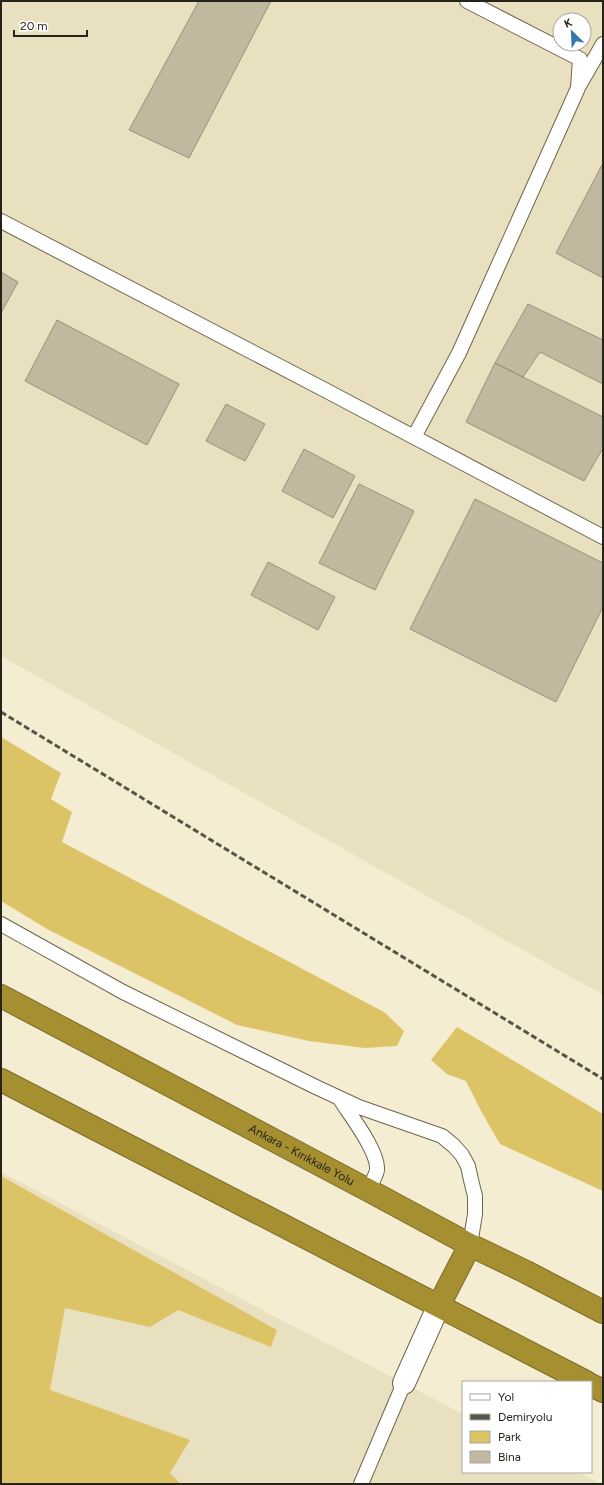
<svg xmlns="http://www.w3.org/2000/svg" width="604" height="1485" font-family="Figtree,sans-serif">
  <rect width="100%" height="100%" fill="#f4edd2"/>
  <path fill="#e9e0bf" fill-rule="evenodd" d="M1 1H603V995L1 656ZM560 20H584V44H560Z
    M1 1172 272 1315 463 1414V1472H577L601 1484H1Z"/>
  <path fill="#dcc466" d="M1 737 61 773 51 799 72 812 62 842 384 1012 404 1031 397 1046 365 1048 309 1041 237 1025 47 929 1 901Z
    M457 1027 603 1114V1191L500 1144 481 1111 466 1081 447 1074 431 1060Z
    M1 1176 277 1330 271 1347 178 1310 150 1327 65 1308 50 1390 190 1440 170 1473 181 1484H1Z"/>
  <path fill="#c0b99f" stroke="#999279" d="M199 1H271L189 158 129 130Z
    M603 163V278L556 253Z
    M1 272 18 282 1 313Z
    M528 304 603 340V384L540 352 523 377 495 363Z
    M57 320 179 384 147 445 25 381Z
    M495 363 603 417V448L584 481 466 422Z
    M226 404 265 424 245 461 206 441Z
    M304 449 355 476 333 518 282 491Z
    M359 484 414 511 375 590 319 563Z
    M475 499 603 563V607L556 702 410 629Z
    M268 562 335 597 318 630 251 595Z"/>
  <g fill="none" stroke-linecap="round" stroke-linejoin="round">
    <defs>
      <path id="lane" d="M580 84 603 44
        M1 221 325 390 603 537
        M414 437 459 353 578 88 580 59 467 1
        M1 924 123 992 318 1088 359 1107 442 1136 454 1146 462 1155 468 1166 471 1180 475 1196V1214L470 1245
        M340 1099C350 1115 379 1152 377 1170 376 1176 371 1184 368 1190
        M361 1484 404 1383"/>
      <path id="street" d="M404 1383 439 1305"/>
      <g id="highway">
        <path id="s1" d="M1 996 368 1190 470 1245 526 1272 603 1312"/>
        <path d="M1 1080 586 1382"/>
        <path d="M439 1305 470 1245"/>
        <path d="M591 1385 603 1391"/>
      </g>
    </defs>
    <use href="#lane" stroke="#6c664e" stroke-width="16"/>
    <use href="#street" stroke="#6c664e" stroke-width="24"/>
    <use href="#highway" stroke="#796a28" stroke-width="24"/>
    <use href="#lane" stroke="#fff" stroke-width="14"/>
    <use href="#street" stroke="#fff" stroke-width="22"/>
    <use href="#highway" stroke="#a68f30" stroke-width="22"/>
    <path stroke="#585547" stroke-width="3" stroke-dasharray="6 3" stroke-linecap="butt" d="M1 712 603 1079"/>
  </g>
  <g text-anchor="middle" stroke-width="3" stroke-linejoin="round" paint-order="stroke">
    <g font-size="12" fill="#26241a" stroke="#fff">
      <text dy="4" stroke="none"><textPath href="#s1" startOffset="340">Ankara - Kırıkkale Yolu</textPath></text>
    </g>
  </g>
  <rect width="604" height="1485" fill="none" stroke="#26241a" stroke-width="4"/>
  <rect x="462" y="1381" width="130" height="92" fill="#ffffff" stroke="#a8a7a3"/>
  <rect x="470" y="1394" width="20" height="6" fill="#ffffff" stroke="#a8a7a3"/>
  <text x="498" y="1401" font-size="12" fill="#26241a">Yol</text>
  <rect x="470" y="1414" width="20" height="6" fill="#585547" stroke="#a8a7a3"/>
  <text x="498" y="1421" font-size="12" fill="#26241a">Demiryolu</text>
  <rect x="470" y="1431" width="20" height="12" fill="#dcc466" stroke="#a8a7a3"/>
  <text x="498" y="1441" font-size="12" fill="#26241a">Park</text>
  <rect x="470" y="1451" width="20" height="12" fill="#c0b99f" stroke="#a8a7a3"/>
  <text x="498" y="1461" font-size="12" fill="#26241a">Bina</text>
  <g transform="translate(572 32) rotate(336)"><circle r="19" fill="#ffffff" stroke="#a8a7a3"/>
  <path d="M0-3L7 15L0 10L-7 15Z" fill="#3478ae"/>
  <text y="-6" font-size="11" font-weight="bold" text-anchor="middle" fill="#26241a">K</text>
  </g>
  <path d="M14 30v6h73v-6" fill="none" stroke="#26241a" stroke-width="2"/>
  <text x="20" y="30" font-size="12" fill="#26241a" stroke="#ffffff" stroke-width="3" paint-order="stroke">20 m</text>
</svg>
